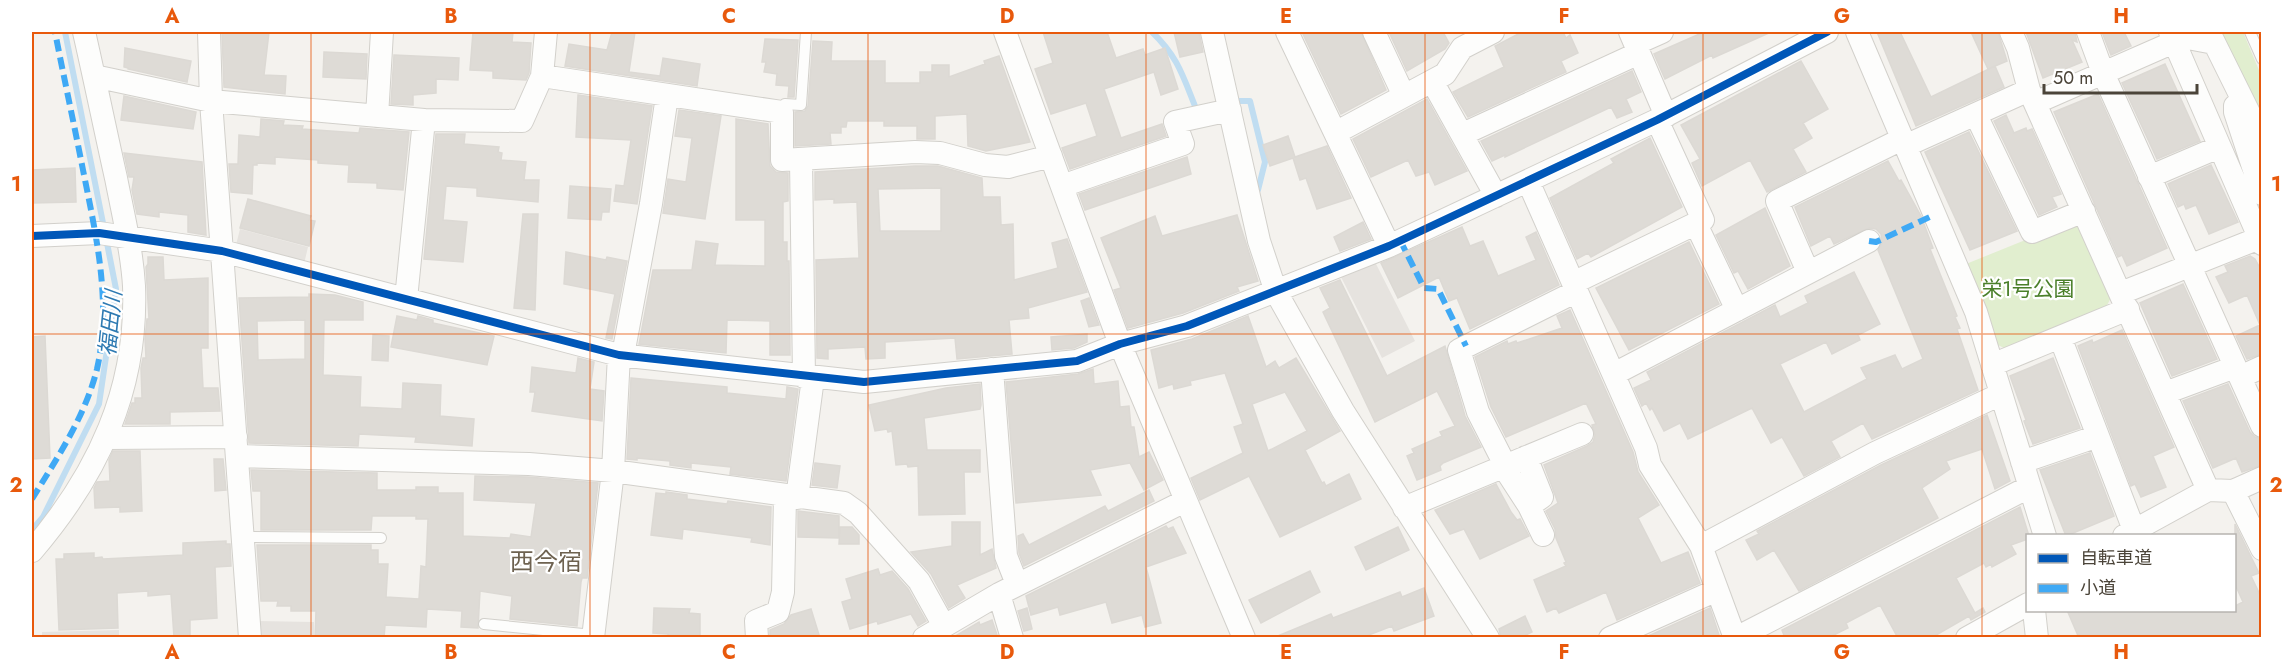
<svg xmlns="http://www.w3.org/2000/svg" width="2293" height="669" font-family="Jost,'Noto Sans JP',sans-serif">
  <rect width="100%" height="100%" fill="#f4f2ee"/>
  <path fill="#e1eecf" d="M2221 32H2243L2261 75V121Z
    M2070 222 2080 226 2112 296 2106 307 2004 348 1996 344 1966 264Z"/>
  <path fill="#e6e3df" d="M240 229 308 247 304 264 236 245Z
    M1373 258 1415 341 1382 358 1340 275Z
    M257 621 314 622V637H257Z
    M119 630V637H42V632Z"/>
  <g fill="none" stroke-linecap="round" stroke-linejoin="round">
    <path stroke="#c0ddf1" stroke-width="6" d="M65 32 104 228
      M1152 32C1179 58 1183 77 1197 111L1199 110
      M1237 101H1250L1265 162 1258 190
      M32 530 43 517 99 404 116 289 106 238"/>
  </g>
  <path fill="#dedbd6" stroke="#dcd9d4" stroke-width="1.5" fill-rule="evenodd" d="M222 32H269L264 75 286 76 285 94 224 87Z
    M473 32H513L512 42 531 43 529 73 526 80 493 78V71L470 70Z
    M612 32H635L629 72 660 76 663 58 700 64 697 86 565 66 569 44 607 50Z
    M1043 32H1107L1116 58 1143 49 1145 55 1165 48 1178 89 1161 95 1154 72 1104 89 1121 138 1162 124 1166 136 1070 169 1062 148 1097 136 1086 103 1051 114 1035 69 1053 63Z
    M1174 32H1199L1203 52 1180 57Z
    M1302 32H1361L1386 90 1341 114Z
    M1389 32H1443L1449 43 1445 49 1407 71Z
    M1522 32H1563L1566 38 1570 35 1578 53 1561 61 1566 72 1468 117 1453 92 1504 67 1495 46Z
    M1704 32H1771L1713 58 1712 55 1665 79 1654 54Z
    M1877 32H1900L1931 97 1995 66 2004 87 1916 126Z
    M1971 32H1998L2007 61 1988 69Z
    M2026 32H2075L2077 42 2072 40 2082 62 2043 78Z
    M2102 32H2124L2131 46 2111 55Z
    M765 39 798 40 794 97H788L789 86 776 85 777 74 764 72 766 62H762Z
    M813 41 832 42 831 61H885V83H920V72H932V65H949V77L985 64 984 61 999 56 1030 142 986 151 968 146 967 114 935 116V139H917V126H884V121H847L846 127H841V133H830L831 144 795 146V112L805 111 808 106Z
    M125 48 191 61 187 82 128 69V68L124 67Z
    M324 52 367 54 366 79 323 77Z
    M394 55 459 58 458 80 436 79V93L413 95V105L391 104Z
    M1801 61 1828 109 1803 123 1812 138 1793 149 1806 172 1767 192 1750 160 1702 186 1692 163 1700 159 1681 125Z
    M2165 64 2200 141 2157 159 2122 83Z
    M1632 71 1641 92 1626 99 1632 112 1617 118 1611 107 1505 157V155L1492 161 1481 141Z
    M2098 94 2167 248 2127 266 2122 255 2118 257 2054 112Z
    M578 95 652 106 637 204 614 201 616 185 624 186 631 140 576 137Z
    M124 96 196 112 193 129 121 120Z
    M1427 99 1467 171 1435 185 1429 172 1416 176 1408 160 1371 177 1353 139Z
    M679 110 721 116 705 219 663 213 668 179 686 182 692 138 675 136Z
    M2006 115 2014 133 2026 128 2027 131 2032 129 2061 194 2052 197 2057 207 2039 215 1994 121Z
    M261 119 284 121 283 125 303 126 302 129 359 133 360 128 409 132 403 190 377 188V183L348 182 349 165 318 163V160L275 157V164L257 163V165H253L252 194 231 192 229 164H238L239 135 260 137Z
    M736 119 768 124 770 166 776 172 788 173V201L783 202V242H787V261H789L790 355H770V321L727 320 726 353 639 344 653 270H692L696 241 718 244 715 265 765 266V220H736Z
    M1969 132 2017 231 1970 250 1925 152Z
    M436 134H465L464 144 499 147 498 152 502 153 501 160 526 162 524 180H539L538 202 477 196V188L446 186 443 220 467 222 463 262 424 259Z
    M1288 136 1295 157 1327 146 1351 198 1317 209 1306 178 1300 180 1293 158 1270 166 1263 145Z
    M1650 138 1682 207 1591 257 1588 253 1577 259 1550 198 1614 163 1611 159Z
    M124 153 202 162 206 235 188 232V215L159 212V217L137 214 132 190 134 177H129Z
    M1187 157 1191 174 1085 210 1079 194Z
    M1888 161 1899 181 1901 180 1921 216 1933 248 1930 249 1957 316 1955 317 1960 328 1957 329 1978 390 1872 439 1863 423 1831 441 1840 457 1804 476 1782 437 1771 443 1752 408 1688 439 1680 423 1664 431 1652 408 1650 410 1646 403 1642 406 1634 388 1651 380 1647 372 1775 305 1780 317 1808 303 1805 296 1854 272 1880 324 1858 335 1860 340 1832 354 1826 342 1780 364 1804 412 1867 379 1861 368 1895 355 1902 369 1923 359 1878 250 1882 242 1881 234 1876 229 1869 228 1834 244 1830 236 1811 246 1795 207Z
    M2211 165 2238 222 2209 234 2196 205 2186 209 2184 204 2178 207 2168 184Z
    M915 166H938L982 178 983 197H1000L1001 225 1013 224 1014 280 1058 268 1052 243 1067 239 1087 292 1028 308 1029 318 1009 320 1012 354 957 359 955 338 885 342V358L866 359 865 347 828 349V359L817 358 816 260 859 258 857 202 834 203V199L815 200V172ZM941 188V231H880L878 189Z
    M75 168 76 202 32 203V170Z
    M570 186 611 189 609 212H602L601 220 568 218Z
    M248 199 311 216 309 220 315 221 309 246 240 228Z
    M1765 208 1790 266 1748 289 1738 271 1734 273 1716 235Z
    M523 214H538L535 310 514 308Z
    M1237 215 1258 281 1237 287 1239 291 1183 313 1128 328 1114 290 1121 288 1101 238 1155 216 1162 236Z
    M1363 222 1371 239 1340 251 1334 237Z
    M1462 227 1470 246 1483 241 1498 276 1536 260 1526 237 1536 232 1559 285 1470 329 1457 298 1449 301 1439 277 1398 298 1381 263Z
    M1689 242 1719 304 1629 350 1596 288Z
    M566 252 606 260 607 257 627 261 612 339 606 338 615 294 564 284Z
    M2250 256 2255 259 2262 272V354L2247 359 2236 336 2260 325 2247 295 2229 303 2216 277 2228 272 2225 266Z
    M148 257H163L164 280 208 278V348H201L203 388H218L220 411 170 412V424H125L132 403H135V398H142L141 368 143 358H146L145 339 147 319H149L146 267 148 264Z
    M1340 280 1387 376 1445 346 1465 416 1481 447 1443 463 1440 466 1441 470 1417 480 1407 456 1414 453 1412 449 1442 436 1440 432 1455 426 1437 391 1375 422 1323 312 1330 308 1320 288Z
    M2183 284 2217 359 2172 376 2140 303Z
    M309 294 335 295 363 302V320H324L323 375 361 377 360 407 402 409 403 383 441 385 440 416 474 419 472 446 415 442 416 437 359 434 358 446 249 443 239 298 309 297ZM305 320V359L258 360 257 321Z
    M1089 298 1099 325 1089 327 1081 301Z
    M1570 310 1633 452 1638 472 1659 505 1638 518 1661 563 1688 552 1700 583 1617 620 1606 592 1559 613 1556 608 1547 612 1534 580 1566 566 1564 563 1566 562 1556 538 1555 529 1546 511 1558 503 1544 465 1587 446 1593 442 1595 435 1592 425 1596 424 1586 403 1506 437 1491 407 1475 357 1507 341 1508 344 1516 341 1517 343 1562 328 1557 316Z
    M397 316 417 320 418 316 433 320V323L494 336 487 365 391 347Z
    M1248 316 1266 367 1275 361 1279 368 1296 358 1340 431 1305 450 1322 483 1324 482 1326 486 1349 474 1361 499 1280 537 1249 476 1200 500 1191 478 1243 453 1234 427 1243 424 1225 373 1190 381 1191 385 1174 389 1173 384 1159 388 1151 350 1192 339ZM1285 392 1307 431 1268 451 1252 404Z
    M2122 330 2174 447 2153 456 2166 487 2141 497 2135 484 2131 486 2078 346 2092 340 2093 343Z
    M1087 334V342L1074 348 1052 350 1051 337Z
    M373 335 389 336 388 361 372 360Z
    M45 336 50 458 32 459V337Z
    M578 358 594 362 590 389 604 391 602 421 532 411 535 392H530L532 367 576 373Z
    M2053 358 2080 428 2033 444 2024 421 2026 420 2010 376Z
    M1093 369 1094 384 1118 381 1120 407 1129 406 1131 427H1134L1139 457 1149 452 1163 480 1144 490 1130 463 1090 470 1101 495 1016 503 1006 382 1078 374Z
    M631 378 727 387V393L786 399 787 387 798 389 786 481 730 474 731 467 691 463V468L670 465V461L637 458V460L627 459Z
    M980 384 981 405 980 409 924 418 927 450H980V472H964L965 514 919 515 918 466 908 467 907 464 896 465 892 431 888 432 887 429 875 431 869 405 946 388Z
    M2228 384 2250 432 2255 437 2262 439V465L2242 472 2236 458 2213 468 2183 401Z
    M1987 415 2010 481 1995 489 1982 449 1946 461 1950 469 1922 488 1938 518 1799 591 1774 550 1757 560 1746 540 1759 534 1757 531 1881 465Z
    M113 451H140L142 511 120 512V507L95 508 94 488 97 482 110 481 109 460Z
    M2090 453 2114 516 2066 536 2040 470Z
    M214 459H223L226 490 215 491Z
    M815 463 840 466 837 488 812 485Z
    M251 470 377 473V490H416V487H438V493H463V536L510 538 511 534 531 537 536 503 474 500 475 476 528 477 598 483 587 578H582L581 582 577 626 510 619 512 596 480 591 478 628 461 627 462 611 427 609 426 627 385 625 384 638H315L316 611H291V606H277L278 601H261L257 545H371V550H378V564H388L386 597 419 599 421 566 426 567 428 519H416V516H372L371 530H261V491H253Z
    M1496 484 1511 512 1517 520 1520 519 1529 536 1480 559 1464 529 1450 534 1435 510Z
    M1149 490 1154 501 1024 566 1019 553 1018 536 1023 534 1029 545 1105 506 1108 511Z
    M666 492 687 495V499L727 504 728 501 771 507 770 545 751 542 752 538 683 529 682 539 651 535 656 493 666 494Z
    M2020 507 2029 536 2028 539 2011 545 2016 554 1992 567 1991 564 1986 567 1984 563 1956 578 1975 613 1983 608 1985 612 1971 620 1969 616 1931 638H1898L1880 605 1846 623 1848 628 1828 638H1785L1782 630Z
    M798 511 839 516V538L798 537Z
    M952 522H980V555L992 549 996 568 957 585 965 598 949 608 931 574 911 552 952 546Z
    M2235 524 2259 573 2251 576 2262 599V638H2079L2067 610H2235V606L2243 602 2235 584Z
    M1166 526 1168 529 1173 527 1186 553 1146 567 1161 623 1145 627 1142 615 1112 623 1106 602 1060 615 1058 607 1031 615 1026 596Z
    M840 527H852L859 535V544H839Z
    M1398 527 1409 550 1366 570 1355 547Z
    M226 541V544H230L231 566 215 567 217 618 190 620V637H174L171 594 148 596V591L117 593 118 628 59 630 56 559H64V554L94 553V558L102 557 103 559 183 555V543Z
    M878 569 880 575 892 571 908 589 926 621 918 626 911 614 878 624 877 621 850 629 842 602 852 599 846 579Z
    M1310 571 1320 592 1261 623 1249 600Z
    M1424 588 1434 616 1394 631 1392 626 1361 638H1273L1331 614 1333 618 1400 592 1402 597Z
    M654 608 690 609 689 613 700 614V638H668V634L653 633Z
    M1027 608 1032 629 1024 631 1018 611Z
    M1710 608 1720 638H1644Z
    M811 609 820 638H770V630L784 624 791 615Z
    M1525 616 1532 632 1520 638H1501L1499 629Z
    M992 620 998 638H952L979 622 980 625Z"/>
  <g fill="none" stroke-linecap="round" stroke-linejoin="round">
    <defs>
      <path id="service" d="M2250 32 2262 59
        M782 112 785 104 801 105 806 32
        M243 537 381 538
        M484 624 593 635"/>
      <path id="minor" d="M209 32 211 101 250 638
        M1005 32 1120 344 1244 638
        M1212 32 1259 241 1276 292 1343 411 1488 638
        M1287 32 1389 246
        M1374 32 1404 96
        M1630 32 1666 116
        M1857 32 1976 312 2045 536
        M2011 32 2018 48 2029 90 2208 490
        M2088 32 2103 73 2262 426
        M2170 32 2262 244
        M2190 32 2193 39 2214 43
        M2209 32 2262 139
        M1635 44 1662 32
        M94 76 211 101 424 120 522 121 542 76 546 32
        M542 76 782 112V160L915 152 940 153 985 165 1008 167 1051 156
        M1432 81 1496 196
        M2035 103 2174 42
        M2235 106V112L2262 194
        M1976 115 2032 232 2084 211
        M377 116 382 32
        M1337 132 1445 74 1462 48 1493 32
        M1463 134 1639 53
        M1905 146 2029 90
        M801 160 804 377
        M2149 177 2219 147
        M1528 181 1646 448 1650 465 1701 546 1735 638
        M1062 186 1183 144 1175 122 1230 110
        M1696 224 1737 310
        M32 236 99 233 222 251 619 355 864 382 1077 361 1120 344 1187 326 1389 246 1657 120 1827 32
        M1808 272 1777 201 1902 139
        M1573 283 1703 220 1657 120
        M2121 293 2262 237
        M406 299 424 120
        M2060 337 2134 530
        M623 355 651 204 667 96
        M1992 365 2128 309
        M992 369 1006 556 1017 584
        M1614 374 1869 241
        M2240 377 2262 367
        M2165 393 2235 367
        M107 438 236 437
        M238 456 529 464 613 471 844 503 858 513 919 581 944 626
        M1526 457 1542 497 1529 506
        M2022 462 2098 436
        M2233 491 2262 549
        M797 498 813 378
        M1404 508 1582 434
        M1543 535 1529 506 1503 466 1502 459 1478 412 1459 350 1577 291
        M2124 536 2208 490 2233 491 2262 478
        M1701 546 1875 453 2001 394
        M32 551C98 474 138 389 134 286 132 250 123 214 116 178 105 129 95 80 84 32
        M999 594 1012 638
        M2034 610 2037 638
        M593 638 613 471 619 355
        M757 638 756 621 778 612 783 592 785 497
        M924 638 999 594 1185 501
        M1610 638 1717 590
        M1736 638 2029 487
        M1967 638 2028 604"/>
    </defs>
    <use href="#service" stroke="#d2d0cb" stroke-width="12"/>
    <use href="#minor" stroke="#d2d0cb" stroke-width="24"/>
    <use href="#service" stroke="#fdfdfc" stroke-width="10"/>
    <use href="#minor" stroke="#fdfdfc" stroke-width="22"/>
    <path stroke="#3fa9f5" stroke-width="6" stroke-dasharray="12 6" stroke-linecap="butt" d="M1400 240 1424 288 1438 289 1466 346
      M1869 241 1876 242 1934 215
      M32 499C57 458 85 417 97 369 112 303 96 235 83 170 74 124 64 78 55 32"/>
    <defs>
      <path id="cycleway" d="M32 236 99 233 222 251 619 355 864 382 1077 361 1120 344 1187 326 1389 246 1657 120 1827 32"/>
    </defs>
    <use href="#cycleway" stroke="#fff" stroke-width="11"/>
    <use href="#cycleway" stroke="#0057b8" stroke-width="8"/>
  </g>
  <path fill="none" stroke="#e8590c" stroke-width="1.5" stroke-opacity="0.55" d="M311 32V638M590 32V638M868 32V638M1146 32V638M1425 32V638M1703 32V638M1982 32V638M32 334H2262"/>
  <g text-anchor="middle" stroke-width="4.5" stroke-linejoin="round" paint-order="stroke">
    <g font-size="21" fill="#4a7f2a" stroke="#fff">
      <text x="2028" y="296">栄1号公園</text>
    </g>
    <g font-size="22" font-style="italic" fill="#2e7ab2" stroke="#fff">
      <text transform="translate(110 323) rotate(-84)" y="8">福田川</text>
    </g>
    <g font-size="24" fill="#6e6250" stroke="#fff">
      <text x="546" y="570">西今宿</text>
    </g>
  </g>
  <rect width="2293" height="669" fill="none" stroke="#ffffff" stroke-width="66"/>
  <rect x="2026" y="534" width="210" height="78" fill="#ffffff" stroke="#b7b4b0" stroke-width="1.5"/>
  <rect x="2038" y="554" width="30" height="9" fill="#0057b8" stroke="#b7b4b0" stroke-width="1.5"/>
  <text x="2080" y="564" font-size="18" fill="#4b4439">自転車道</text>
  <rect x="2038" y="584" width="30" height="9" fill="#3fa9f5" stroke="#b7b4b0" stroke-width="1.5"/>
  <text x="2080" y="594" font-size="18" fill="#4b4439">小道</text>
  <path d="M2044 84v9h153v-9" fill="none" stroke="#4b4439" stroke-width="3"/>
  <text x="2053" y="84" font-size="18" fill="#4b4439" stroke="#ffffff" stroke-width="4.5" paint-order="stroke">50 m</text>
  <rect x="33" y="33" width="2227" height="603" fill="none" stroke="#e8590c" stroke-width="2"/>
  <g font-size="20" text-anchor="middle" font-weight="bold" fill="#e8590c">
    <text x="172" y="23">A</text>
    <text x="451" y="23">B</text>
    <text x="729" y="23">C</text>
    <text x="1007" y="23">D</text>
    <text x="1286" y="23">E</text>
    <text x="1564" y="23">F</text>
    <text x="1842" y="23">G</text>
    <text x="2121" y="23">H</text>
    <text x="16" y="191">1</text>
    <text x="2276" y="191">1</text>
    <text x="16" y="492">2</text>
    <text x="2276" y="492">2</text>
    <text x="172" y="659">A</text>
    <text x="451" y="659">B</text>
    <text x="729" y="659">C</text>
    <text x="1007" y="659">D</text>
    <text x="1286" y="659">E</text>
    <text x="1564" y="659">F</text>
    <text x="1842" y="659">G</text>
    <text x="2121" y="659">H</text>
  </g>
</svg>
